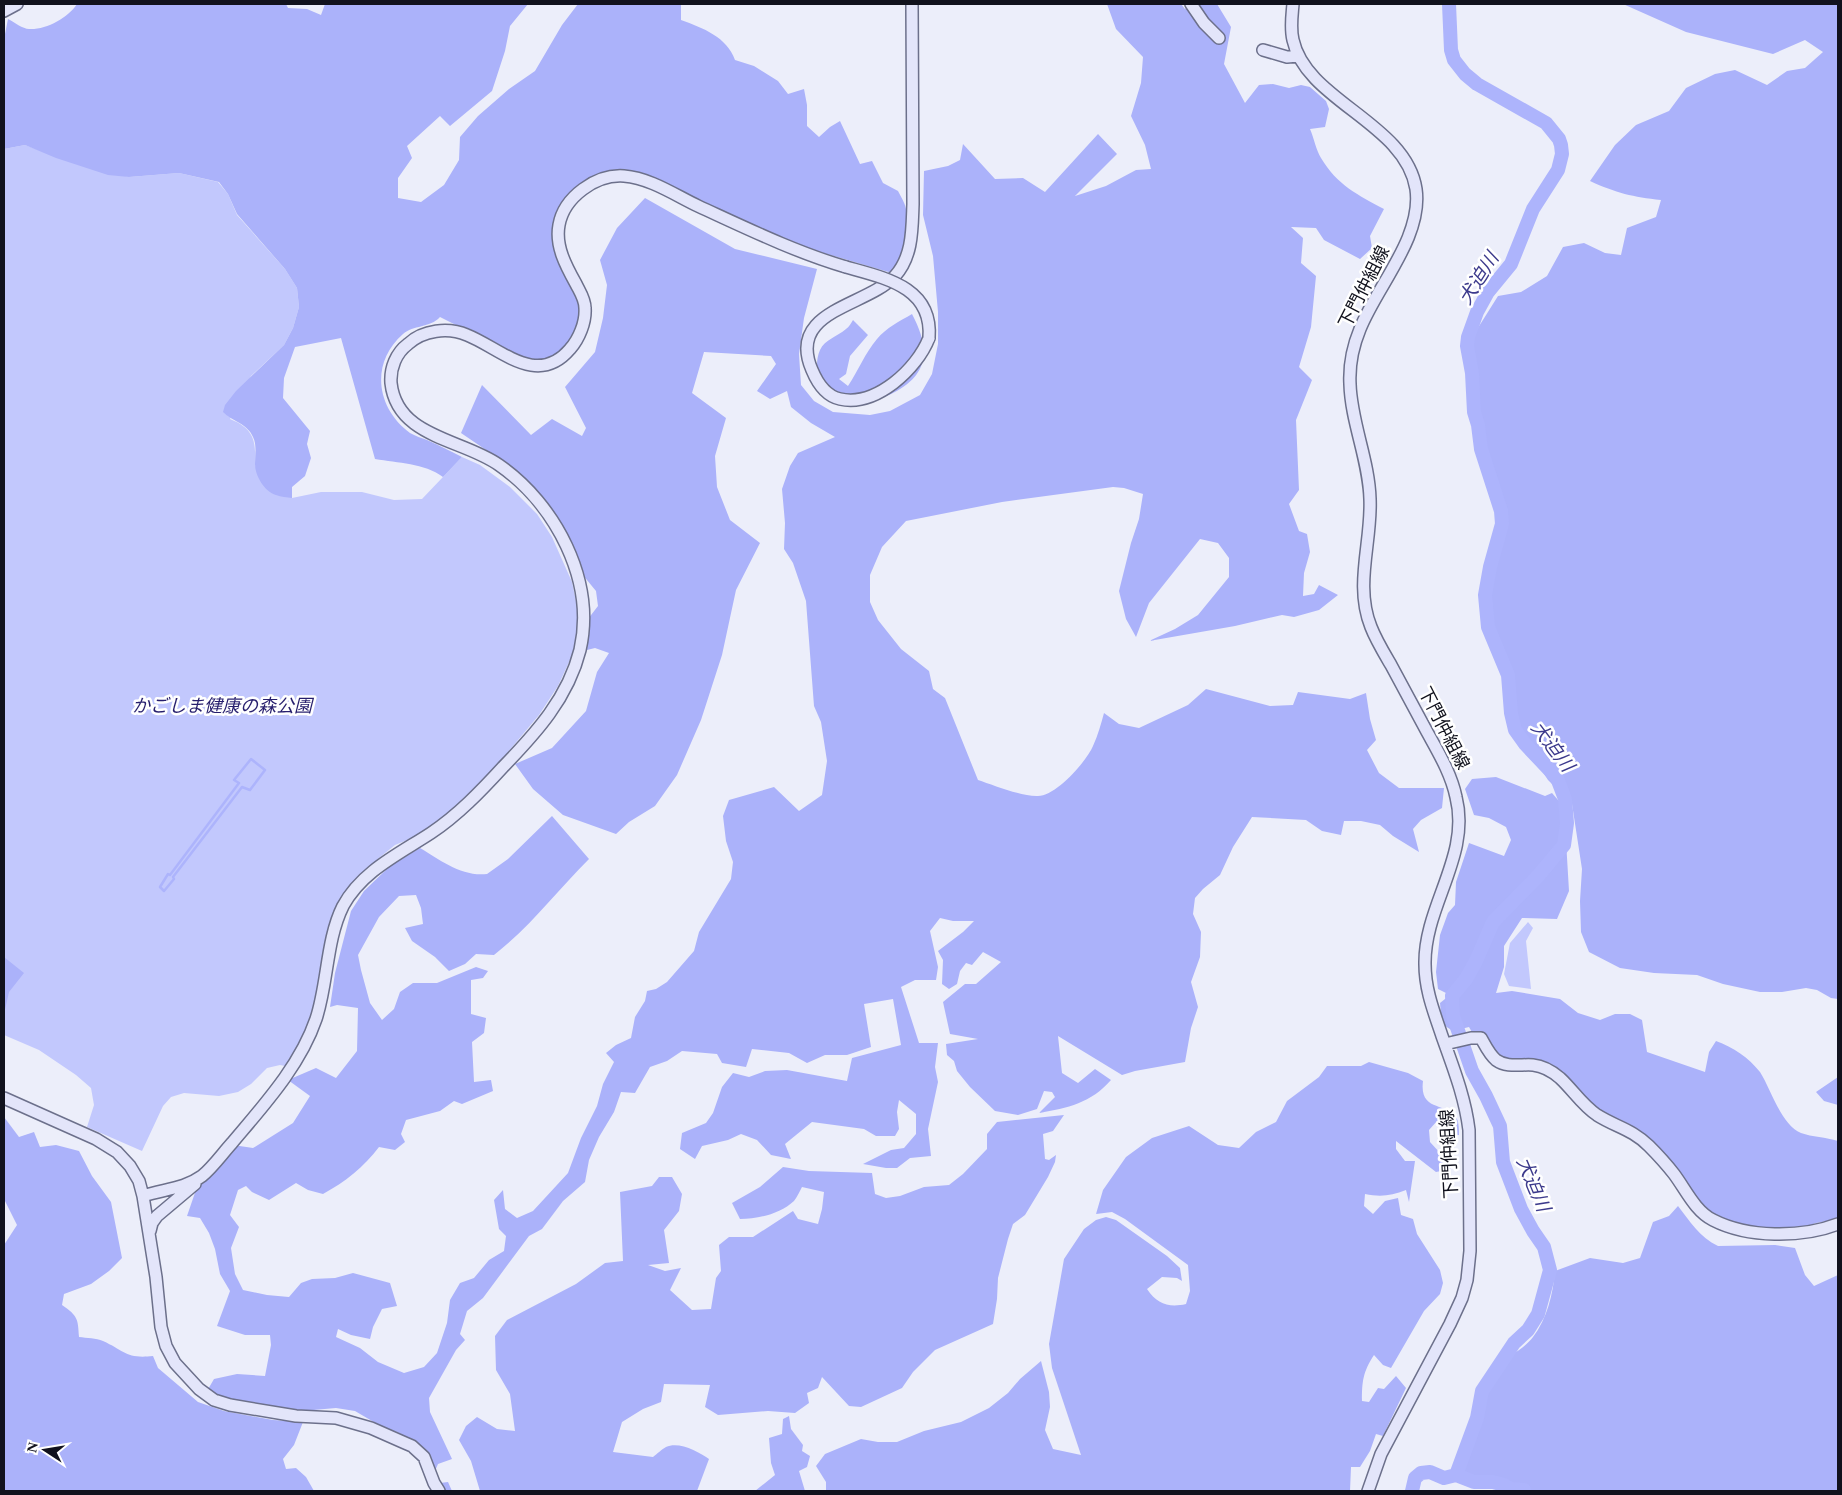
<svg xmlns="http://www.w3.org/2000/svg" width="1842" height="1495" font-family="'Times New Roman','Noto Sans JP',serif">
  <rect width="100%" height="100%" fill="#eceefa"/>
  <path fill="#c2c8fd" d="M25 145 74 163 129 177 179 173 218 182 228 194 237 215 285 269 297 288 299 307 293 328 284 345 251 376 230 419C255 429 256 442 255 466L292 498 321 492H362L394 500 422 499 462 457 480 465 510 487 537 514 552 537 572 582 578 611 579 625 575 649 558 686 539 715 482 783 463 801 434 824 417 836 395 845 379 858 349 888 324 993 295 1068 280 1065 267 1068 251 1084 238 1092 219 1096 184 1093 171 1097 163 1106 142 1151 87 1127 94 1105 91 1088 76 1075 39 1050 4 1035V149Z
    M1528 922 1533 928 1526 941 1531 989 1509 986 1504 974 1510 943Z"/>
  <path fill="#abb2fa" d="M77 4H286L288 8 307 9 321 15 325 4H528L510 26 505 51 492 91 450 126 440 116 407 146 412 158 398 178V198L421 202 444 185 459 160 460 137 478 116 509 89 535 71 562 25 578 4H681V20C703 28 727 37 735 60L754 66 778 81 788 94 804 89 807 105V126L819 137 830 127 840 121 860 164 872 161 883 183 898 191C901 197 905 203 906 209 908 232 904 255 892 273L735 227 642 183 625 179 608 180 572 194 557 255 579 305 582 337 543 369 440 317C430 328 413 325 403 334 370 363 376 408 410 433 415 436 422 438 427 440 439 445 450 451 462 457L443 477C424 463 398 463 375 459L341 338 295 347 284 378 283 398 310 431 307 444 311 458 305 476 292 487V498C287 497 281 497 276 495 265 492 255 476 255 464 255 455 257 445 253 437 248 424 232 421 223 412L225 405 236 391 284 345 293 328 299 307 297 288 285 269 237 214 228 194 219 182 179 173 129 177 108 175 56 158 25 145 4 149V39L8 19C14 22 23 29 29 29 46 30 68 18 77 4Z
    M1107 4H1181L1185 9 1195 4H1217L1231 27 1224 64 1245 103 1259 85 1273 84 1289 88 1301 85 1310 87 1326 101 1329 109 1325 127 1310 129C1314 138 1316 150 1321 158 1337 185 1358 195 1384 209L1370 236 1372 248 1360 259 1324 240 1316 228 1291 227 1303 238 1301 263 1316 276 1311 327 1299 367 1312 380 1296 420 1299 490 1289 504 1299 531 1307 534 1310 552 1304 573 1303 596 1314 594 1319 585 1338 595 1319 610 1294 617 1282 615 1235 626 1149 641 1175 629 1198 615 1229 577V558L1218 543 1200 539 1149 603 1136 637 1126 619 1119 591 1131 543 1139 519 1143 494 1124 488 1113 487 1002 502 906 521 882 547 870 575V602L878 620 901 649 929 671 933 689 945 698 978 780C993 785 1023 797 1038 796 1056 796 1086 762 1093 746 1098 735 1101 724 1104 713L1119 724 1139 728 1188 705 1206 689 1270 706 1293 705 1298 692 1350 699 1366 693 1370 719 1376 740 1367 750 1379 773 1399 788H1444L1442 808 1421 820 1413 829 1419 852 1393 836 1380 825 1361 821H1344L1341 835 1322 831 1306 820 1252 817 1233 847 1220 875 1203 889 1195 898 1193 914 1201 932 1200 957 1191 982 1198 1007 1191 1028 1185 1062 1135 1071 1122 1075 1058 1036 1062 1073 1078 1083 1095 1069 1111 1080C1091 1103 1068 1108 1039 1113L1055 1097 1052 1092 1044 1091 1037 1109 1018 1115 995 1111 970 1087 957 1071 954 1061 947 1055 946 1044 978 1039 950 1034 943 1002 965 984H976L1001 962 983 952 972 965 966 963 960 971 957 984 949 989 942 984 943 960 938 951 963 932 974 921H953L940 918 930 931 938 967 936 980H915L901 987 919 1043H938L935 1067 938 1082 928 1129 931 1156 910 1158 897 1168H886L863 1164 891 1150 904 1148 916 1134V1114L899 1100 897 1112 899 1129 895 1136H876L864 1129 812 1122 785 1144 791 1159 771 1155 757 1140 741 1134 728 1140 702 1146 695 1159 680 1149 682 1133 706 1123 713 1113 722 1087 733 1073 749 1077 765 1071 787 1070 847 1081 852 1058 901 1045 893 999 864 1004 871 1047 847 1055H825L807 1063 789 1053 752 1049 746 1067 722 1063 717 1054 682 1051 667 1061 650 1067 635 1093 621 1092 614 1112 599 1137 589 1160 585 1182 563 1201 542 1229 529 1236 483 1298 467 1311 460 1334 465 1340 456 1350 429 1398 430 1412 452 1459 438 1464 435 1471 440 1483 448 1482 452 1491H440L425 1471 408 1438 397 1432 384 1428 355 1411 336 1408 302 1411 229 1402 207 1391 214 1379 237 1374 265 1376 271 1345 270 1335H245L217 1326 230 1291 220 1274 215 1249 209 1233 200 1218 187 1216 198 1184 233 1145 253 1148 293 1123 310 1096 288 1080 316 1068 336 1078 357 1051 358 1008 337 1005 330 1007 335 973 351 911 364 891 390 866 420 848C440 860 462 877 487 874L508 859 552 816 589 859C557 891 530 927 494 955L476 954 465 964 449 971 435 957 412 941 405 928 423 924 421 908 416 895 399 896 379 917 358 955 361 970 370 1003 382 1020 394 1009 400 992 413 983H437L476 967 488 971 483 978 471 980V1014L486 1018 484 1033 472 1042 474 1082 491 1080 493 1091 462 1104 454 1101 440 1111 406 1120 401 1134 405 1142 395 1150 379 1147C364 1167 345 1182 323 1194L308 1190 296 1183 269 1200 252 1192 246 1186 238 1190 230 1215 239 1227 231 1248 235 1274 243 1290 267 1295 289 1297 301 1283 312 1279 335 1278 353 1273 390 1283 397 1306 382 1309 373 1327 370 1339 351 1335 338 1329 336 1337 360 1348 378 1362 404 1373 424 1367 437 1353 447 1323 450 1300 460 1283 474 1278 489 1260 504 1251 506 1236 499 1229 494 1200 503 1190 505 1209 517 1218 533 1211 568 1173 581 1138 597 1106 603 1084 614 1062 606 1053 616 1045 631 1038 635 1017 645 1001 647 991 656 989 667 982 694 951 699 932 731 879 733 862 726 841 723 816 729 800 774 787 799 811 822 795 827 761 821 722 814 706 806 601 793 563 784 549 785 523 782 489 790 466 798 453 835 437 811 423 791 407 787 391 770 399 757 391 776 364 771 356 704 352 692 393 726 418 715 456 717 487 730 520 760 543 736 590 722 655 701 720 677 775 655 806 629 822 616 834 563 815 533 789 515 764 552 748 586 711 597 672 609 653 595 648 587 650 588 619 598 606 596 591 582 574 566 534 551 509 511 467 461 433 482 385 531 435 552 419 582 436 586 428 565 387 595 352 603 318 607 285 600 260 617 228 645 198 735 249 817 269 804 318 799 354 801 385 814 401 833 412 870 415 890 411 920 395 932 374 938 344V312L933 256 923 215 924 171 948 166 960 160 963 144 995 179 1023 178 1045 192 1098 134 1117 154 1075 196 1106 186 1136 170 1151 169 1145 145 1131 116 1141 83 1143 57 1116 29Z
    M1623 4H1838V999L1831 998 1817 990 1806 988 1782 992H1760L1723 984 1697 975 1654 973 1620 968 1589 952 1581 932 1580 901 1582 869 1572 804 1548 780 1524 743 1495 647 1486 632 1488 581 1502 542 1498 507 1490 481 1479 462 1482 422 1468 390 1465 357 1476 331 1498 296 1521 292 1547 276 1563 247 1584 243 1605 253 1621 255 1627 228 1656 217 1661 200C1633 197 1616 193 1590 181L1615 145 1636 125 1669 111 1686 88 1715 74 1735 70 1767 85 1787 71 1805 68 1823 52 1805 40 1773 54 1686 32Z
    M912 314C930 348 930 374 893 393 883 398 871 402 860 401 835 398 808 379 820 350 825 339 837 337 846 329 849 327 851 323 853 320L868 335 850 356 846 374 839 379 848 386C858 371 865 353 877 339 886 328 900 321 912 314Z
    M1496 777 1545 796 1552 793 1564 807 1569 891 1557 919 1522 918 1504 946V967L1496 993 1512 991 1560 999 1578 1013 1600 1020 1615 1014H1630L1642 1020 1647 1052 1705 1072 1709 1052 1716 1041C1733 1047 1749 1058 1760 1072 1771 1089 1781 1125 1801 1133 1812 1137 1826 1137 1838 1141V1219L1816 1223 1788 1232 1753 1236 1726 1233 1702 1218 1667 1168 1623 1127 1551 1074 1510 1068 1477 1041 1469 1027 1453 1031 1442 1024 1440 1003 1450 995 1438 989 1436 972 1440 935 1448 913 1455 905 1456 882 1469 843 1504 856 1511 840 1506 827 1489 818 1474 815 1465 789 1472 779Z
    M4 957 24 973 9 992 4 1014Z
    M1369 1062 1408 1073 1423 1081C1419 1113 1447 1101 1457 1119 1459 1123 1459 1131 1459 1135H1450L1444 1121H1437L1429 1130 1430 1142 1441 1154 1449 1157 1451 1169 1436 1172 1396 1141V1149L1405 1161H1415L1409 1202 1406 1190C1391 1196 1380 1197 1365 1194L1364 1206 1373 1214 1385 1201 1398 1198 1401 1215 1413 1219 1417 1234 1440 1270 1443 1283 1440 1294 1424 1311 1391 1368 1383 1365 1374 1355C1363 1372 1362 1381 1362 1401L1369 1402 1378 1388 1384 1389 1396 1376 1406 1388 1383 1436 1376 1434 1370 1451 1360 1467H1351L1350 1491H826V1482L816 1466 825 1454 861 1439 878 1442H897L924 1431 961 1422 989 1408 1008 1393 1020 1379 1041 1361 1049 1392 1050 1407 1045 1430 1053 1449 1081 1455 1052 1368 1049 1344 1064 1259 1084 1229 1096 1220 1106 1217 1116 1220 1167 1256 1180 1268 1182 1281 1177 1278 1162 1277 1147 1289C1157 1304 1169 1308 1186 1304L1190 1291 1188 1265 1125 1219 1112 1212 1096 1214 1103 1190 1126 1157 1152 1138 1189 1126 1218 1145 1239 1148 1256 1132 1276 1122 1287 1101 1319 1077 1327 1066H1361Z
    M1838 1077V1105L1824 1101 1816 1092Z
    M1064 1115 1053 1131 1043 1134 1045 1159 1049 1160 1056 1155 1055 1162 1048 1177 1025 1215 1013 1224 1008 1239 998 1278 997 1299 993 1324 935 1350 913 1372 902 1388 861 1407 849 1406 822 1377 818 1388 807 1393 809 1403 795 1413 768 1411 718 1415 705 1407 710 1385 664 1384 661 1402 643 1409 622 1422 613 1452 653 1457C657 1454 662 1449 666 1447 679 1441 699 1452 709 1459L697 1491H480L471 1461 459 1440 466 1426 477 1417 497 1429 515 1431 510 1394 496 1370 495 1336 507 1320 576 1284 605 1263 623 1261 620 1192 652 1186 659 1177H672L682 1194 679 1211 664 1230 669 1263 648 1265 665 1271 681 1268 670 1290 692 1310 711 1309 716 1278 721 1271 719 1245 729 1237H753L793 1211 798 1219 818 1224 822 1209 824 1192 802 1187C800 1191 797 1197 794 1201 780 1214 758 1219 740 1219L732 1203 760 1187 783 1167 809 1171 872 1173 875 1194 886 1198 900 1196 924 1187 949 1185 963 1174 987 1149V1134L997 1122Z
    M4 1117 19 1137 34 1132 40 1147 56 1145 79 1151 92 1176 111 1202 122 1258 109 1271 91 1284 64 1294 62 1305C78 1316 78 1319 79 1337 87 1338 96 1338 103 1341 125 1351 126 1359 153 1356L158 1368 198 1402 224 1411 273 1420 303 1422 294 1445 283 1459 286 1469 296 1468 306 1477 314 1491H4V1245L17 1225 4 1199Z
    M1678 1206C1689 1220 1700 1238 1718 1246L1775 1245 1795 1248 1805 1275 1814 1286 1838 1275V1491H1506L1495 1485 1470 1486 1462 1481 1458 1471C1475 1444 1480 1422 1479 1391L1497 1379 1495 1364C1508 1357 1524 1349 1533 1337 1547 1319 1553 1294 1555 1271L1590 1258 1623 1263 1640 1258 1653 1222 1669 1216Z
    M789 1416 791 1429 803 1445 802 1451 810 1456 807 1467 799 1471 805 1491H755L775 1475 771 1463 769 1438 782 1434 783 1419Z"/>
  <g fill="none" stroke-linecap="round" stroke-linejoin="round">
    <path stroke="#adb4fc" stroke-width="2.5" d="M251 759 265 770 250 790 242 787 173 877 174 879 164 891 160 887 168 874 170 875 239 783 234 780Z"/>
    <path stroke="#adb4fc" stroke-width="14" d="M1449 4 1451 50 1454 60 1465 74 1477 84 1546 123 1559 139 1561 145 1562 154 1558 170 1533 209 1511 264 1488 292 1477 312 1468 337 1467 346 1472 373 1474 412 1478 425 1481 449 1501 511 1502 524 1490 567 1485 595 1488 627 1508 675 1511 713 1515 730 1525 744 1557 778 1565 799 1567 823 1564 845 1538 876 1493 922 1476 961 1466 979 1452 996 1453 1016 1472 1071 1486 1096 1500 1126 1503 1162 1521 1209 1533 1231 1544 1247 1550 1270 1538 1314 1528 1330 1514 1343 1482 1391 1477 1418 1456 1475
      M1456 1475 1474 1482H1493L1504 1485 1511 1489 1524 1490V1491
      M1412 1491 1415 1478 1421 1473 1430 1472 1444 1478 1456 1475"/>
    <defs>
      <path id="secondary" d="M912 4 913 204C912 229 913 256 895 276 866 307 786 310 812 370 817 382 826 396 840 399 876 407 917 369 929 338
        M1191 4 1204 23 1219 38
        M1293 4C1292 16 1290 28 1293 40 1306 101 1406 123 1416 189 1423 237 1377 286 1360 329 1353 346 1349 365 1350 384 1351 422 1369 460 1370 499 1372 542 1354 585 1371 627 1376 640 1384 653 1391 665 1403 687 1414 708 1426 730 1438 752 1451 773 1456 797 1471 856 1424 906 1425 964 1425 990 1434 1012 1442 1036 1453 1067 1465 1097 1469 1130L1470 1251 1467 1280 1462 1298 1450 1324 1381 1454 1368 1491
        M4 11 17 4
        M1263 50 1287 57 1298 56
        M1445 1044 1471 1038H1481C1485 1045 1489 1054 1496 1060 1507 1068 1521 1064 1533 1065 1543 1066 1553 1072 1560 1078 1573 1090 1582 1105 1597 1115 1616 1127 1632 1129 1649 1146 1658 1155 1667 1165 1674 1174 1686 1190 1695 1211 1713 1220 1748 1238 1801 1238 1838 1224
        M4 1098 96 1139 117 1152 130 1166 139 1181 143 1196 156 1277 161 1327 166 1346 175 1363 199 1389 214 1400 230 1405 296 1416 336 1418 371 1428 405 1443 412 1446 424 1457 434 1483 439 1491
        M143 1196C164 1189 184 1189 202 1176 213 1167 222 1154 232 1143 263 1106 300 1066 316 1019 328 983 326 940 343 906 362 871 399 854 431 833 458 815 481 791 503 767 536 733 568 698 580 650 596 580 555 504 499 465 463 439 397 438 391 383 390 368 396 353 408 344 423 330 448 327 467 335 500 348 537 388 570 349 579 339 586 322 585 308 585 299 580 292 576 284 566 266 555 246 559 225 564 197 596 174 624 176 650 178 675 195 698 206 746 228 795 252 846 267
        M150 1231 152 1223 157 1216 195 1184"/>
    </defs>
    <use href="#secondary" stroke="#6c708b" stroke-width="14"/>
    <use href="#secondary" stroke="#e3e5fa" stroke-width="11"/>
    <defs>
      <path id="secondary-bridge" d="M846 267C885 278 933 287 929 338"/>
    </defs>
    <use href="#secondary-bridge" stroke="#6c708b" stroke-width="14" stroke-linecap="butt"/>
    <use href="#secondary-bridge" stroke="#e3e5fa" stroke-width="11"/>
  </g>
  <g text-anchor="middle" stroke-width="5" stroke-linejoin="round" paint-order="stroke">
    <g font-size="18" fill="#11121d" stroke="#fff">
      <text transform="translate(1364 287) rotate(-63)" y="6">下門仲組線</text>
      <text transform="translate(1444 728) rotate(63)" y="6">下門仲組線</text>
      <text transform="translate(1449 1154) rotate(-93)" y="6">下門仲組線</text>
    </g>
    <g font-size="18" font-style="italic" fill="#261e6d" stroke="#fff">
      <text x="222" y="712">かごしま健康の森公園</text>
    </g>
    <g font-size="19" font-style="italic" fill="#3c3a8c" stroke="#fff">
      <text transform="translate(1478 278) rotate(-58)" y="7">犬迫川</text>
      <text transform="translate(1553 746) rotate(53)" y="7">犬迫川</text>
      <text transform="translate(1534 1184) rotate(67)" y="7">犬迫川</text>
    </g>
  </g>
  <rect width="1842" height="1495" fill="none" stroke="#11121d" stroke-width="10"/>
  <g transform="translate(45 1450) rotate(282)" stroke="#ffffff" stroke-width="4" paint-order="stroke">
  <path d="M0-4L9 19L0 12L-9 19Z" fill="#11121d"/>
  <text y="-8" font-size="14" font-weight="bold" text-anchor="middle" fill="#11121d">N</text>
  </g>
</svg>
